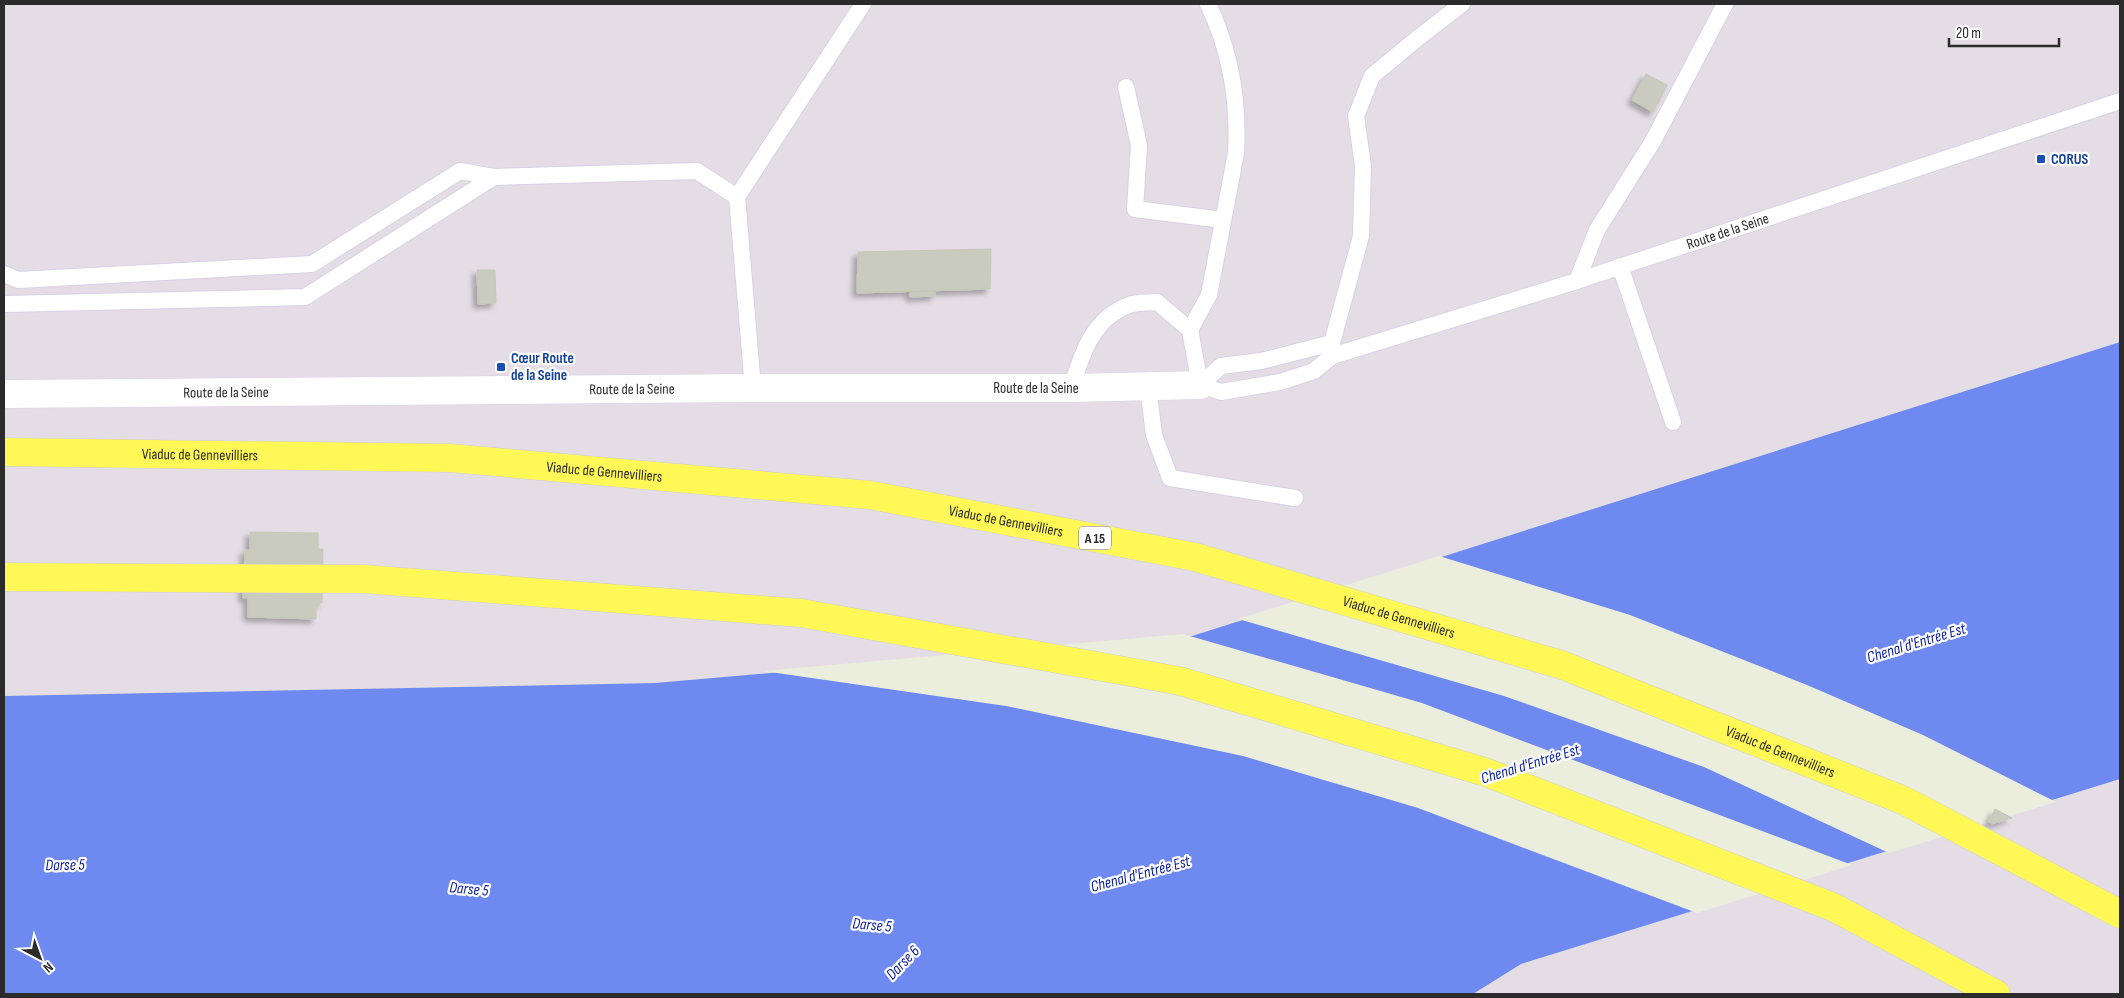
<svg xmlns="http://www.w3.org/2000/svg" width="2124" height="998" font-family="'Sofia Sans Condensed',sans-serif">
  <defs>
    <filter id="shadow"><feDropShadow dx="-4.5" dy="4.5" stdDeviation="2.5" flood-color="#0004"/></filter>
  </defs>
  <rect width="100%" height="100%" fill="#ebeddd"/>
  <path fill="#e4dde5" d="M4 4H2120V342L1192 636 655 683 4 696Z
    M2120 779V994H1473L1521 964Z"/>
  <path fill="#6e89f0" d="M2120 342V779L1521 964 1473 994H4V696L655 683 1192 636Z"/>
  <path fill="#ebeddd" d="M1439 556 1630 615 1807 685 1923 735 2056 802 1889 853 1704 767 1504 696 1238 619Z
    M1183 634 1422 703 1852 865 1697 913 1418 808 1243 756 1006 706 763 671Z"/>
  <path fill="#c9cbbf" stroke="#c5c8b6" filter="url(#shadow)" d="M1646 74 1667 85 1653 112 1632 100Z
    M991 249 990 289 857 293 858 252Z
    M477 270H495L496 303 478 304Z
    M935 291V296L910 297V292Z
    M250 532 318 533V549H323L322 603H316V619L248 617V598H243L245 550H250Z
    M1995 809 2012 818 1991 824 1989 821Z"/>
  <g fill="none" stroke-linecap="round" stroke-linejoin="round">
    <defs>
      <g id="service">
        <path d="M1126 87 1139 145 1135 209 1223 220"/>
        <path d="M737 197 753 388"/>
        <path d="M1620 266 1673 422"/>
        <path d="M4 274 18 280 312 264 460 171 494 177 697 171 737 197 863 4"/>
        <path d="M1577 281 1597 230 1653 141 1725 4"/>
        <path d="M4 304 305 297 494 177"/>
        <path d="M1190 330 1209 295 1236 153C1239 102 1230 50 1208 4"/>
        <path d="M1332 356V343L1361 236 1363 166 1356 116 1372 76 1418 38 1462 4"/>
        <path id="s1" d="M1200 385 1221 392 1280 382 1314 371 1332 356 1577 281 2120 101"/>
        <path d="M1200 385 1221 366 1261 361 1332 343"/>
        <path d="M1148 386 1154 435 1170 478 1295 498"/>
        <path d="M1071 388C1082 354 1092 319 1129 305 1137 302 1148 303 1157 302L1190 330 1200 385"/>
      </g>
      <g id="minor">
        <path id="s2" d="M4 394 753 388H1071L1200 385"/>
      </g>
      <g id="motorway">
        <path id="s3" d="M4 452 450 458 870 495 1195 557 1562 665 1905 801 2120 914"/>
        <path d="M4 577 364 579 801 613 1180 681 1485 772 1833 907 1996 994"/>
      </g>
    </defs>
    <use href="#service" stroke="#d8d2e4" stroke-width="18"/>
    <use href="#minor" stroke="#d8d2e4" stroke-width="29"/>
    <use href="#motorway" stroke="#d0d0d0" stroke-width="29"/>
    <use href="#service" stroke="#fff" stroke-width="16"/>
    <use href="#minor" stroke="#fff" stroke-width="28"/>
    <use href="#motorway" stroke="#fff856" stroke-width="28"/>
  </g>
  <g fill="#1a4fb4" stroke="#fff" stroke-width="2">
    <rect x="2036" y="154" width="10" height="10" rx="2.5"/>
    <rect x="496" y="362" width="10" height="10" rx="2.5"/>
  </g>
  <g text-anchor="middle" stroke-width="4.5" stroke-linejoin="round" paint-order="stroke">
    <rect fill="#fff" stroke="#6b6b6b" stroke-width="1" x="1079" y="526.5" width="32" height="23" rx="4"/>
    <g font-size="14" font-weight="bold" fill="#2b2b2b">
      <text x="1095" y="543">A 15</text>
    </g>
    <g font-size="15" font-weight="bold" fill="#164399" stroke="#fff" text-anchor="start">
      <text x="2051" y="164">CORUS</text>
      <text x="511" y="363">Cœur Route<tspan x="511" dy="17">de la Seine</tspan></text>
    </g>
    <g font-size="15" fill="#2b2b2b" stroke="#fff">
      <text dy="5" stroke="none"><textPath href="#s1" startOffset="556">Route de la Seine</textPath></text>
      <text dy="5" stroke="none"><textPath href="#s2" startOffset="1032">Route de la Seine</textPath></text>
      <text dy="5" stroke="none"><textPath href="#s2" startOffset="628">Route de la Seine</textPath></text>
      <text dy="5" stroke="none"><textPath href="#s2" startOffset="222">Route de la Seine</textPath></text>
      <text dy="5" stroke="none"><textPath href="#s3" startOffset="196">Viaduc de Gennevilliers</textPath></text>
      <text dy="5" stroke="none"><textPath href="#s3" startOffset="601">Viaduc de Gennevilliers</textPath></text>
      <text dy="5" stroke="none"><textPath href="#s3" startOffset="1006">Viaduc de Gennevilliers</textPath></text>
      <text dy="5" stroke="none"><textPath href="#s3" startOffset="1411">Viaduc de Gennevilliers</textPath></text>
      <text dy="5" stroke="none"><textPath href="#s3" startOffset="1816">Viaduc de Gennevilliers</textPath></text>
    </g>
    <g font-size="16" font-style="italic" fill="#0b1e9e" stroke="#fff">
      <text transform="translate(1916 642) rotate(-17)" y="6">Chenal d'Entrée Est</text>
      <text transform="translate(1530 763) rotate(-17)" y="6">Chenal d'Entrée Est</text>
      <text transform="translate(65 864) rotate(-1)" y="6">Darse 5</text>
      <text transform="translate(1140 873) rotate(-15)" y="6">Chenal d'Entrée Est</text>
      <text transform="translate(469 888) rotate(5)" y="6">Darse 5</text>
      <text transform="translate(872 924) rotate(5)" y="6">Darse 5</text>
      <text transform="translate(902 962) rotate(-46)" y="6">Darse 6</text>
    </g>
  </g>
  <rect width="2124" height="998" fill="none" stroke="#2b2b2b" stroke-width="10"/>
  <g transform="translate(40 958) rotate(139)" stroke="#ffffff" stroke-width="4" paint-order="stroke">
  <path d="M0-4L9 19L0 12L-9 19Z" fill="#2b2b2b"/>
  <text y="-8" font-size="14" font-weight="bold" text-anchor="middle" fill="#2b2b2b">N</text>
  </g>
  <path d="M1949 38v8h110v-8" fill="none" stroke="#2b2b2b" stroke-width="2.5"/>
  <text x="1956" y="38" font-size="15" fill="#2b2b2b" stroke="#ffffff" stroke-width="4" paint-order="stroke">20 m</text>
</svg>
